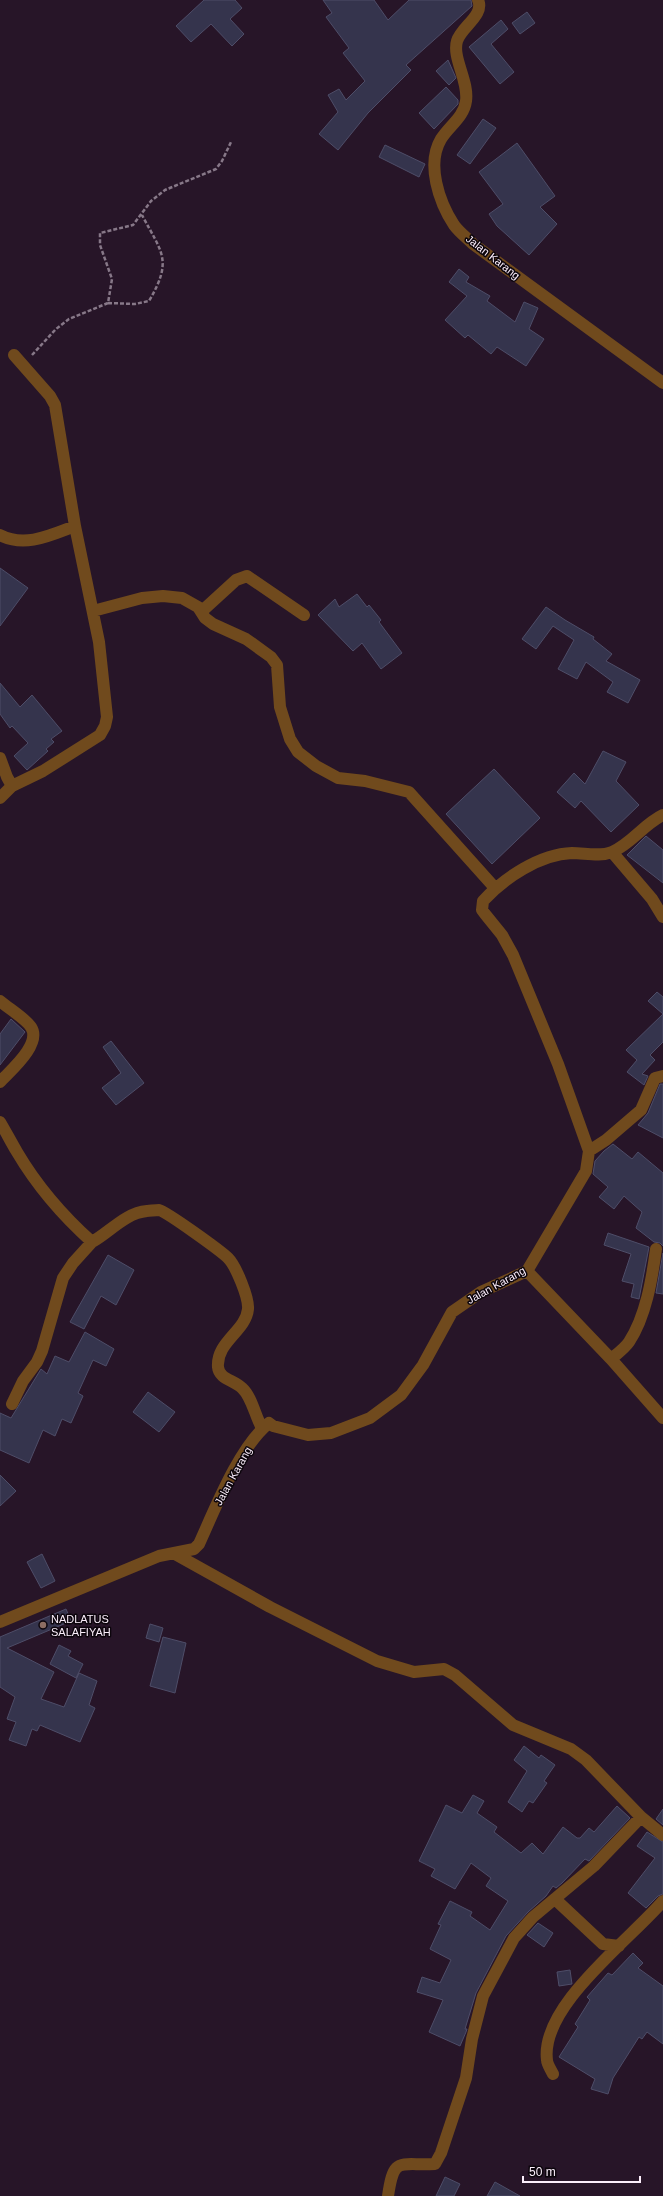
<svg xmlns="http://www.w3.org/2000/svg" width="663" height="2196" font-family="Arial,sans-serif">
  <rect width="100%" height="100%" fill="#271528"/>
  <path fill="#35344d" stroke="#4e4d68" d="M204 0H235L242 8 230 19 244 34 232 46 211 24 191 42 176 26Z
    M323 0H374L388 20 409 0H471L472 6 406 65 411 70 368 113 338 150 319 134 338 112 328 95 339 89 346 100 365 81 343 53 349 48 326 17 332 13Z
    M527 12 535 23 520 34 512 23Z
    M501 20 508 29 491 44 514 72 500 84 469 47Z
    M448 60 456 78 449 85 436 71Z
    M446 87 458 100V104L434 129 419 113Z
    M483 119 496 128 470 164 457 155Z
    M517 143 555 196 540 207 557 224 529 255 497 226 489 214 503 204 479 172Z
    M385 145 425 164 419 177 379 157Z
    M459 269 469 277 466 282 490 296 487 301 515 322 524 302 538 308 529 329 544 339 526 366 497 347 491 354 468 335 465 338 445 320 467 296 449 282Z
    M0 568 28 588 0 626Z
    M357 594 367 607 369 605 381 620 379 622 402 653 381 669 362 643 353 651 318 615 335 599 339 607Z
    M546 607 565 620 594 637 593 639 612 654 606 661 640 680 628 703 607 692 613 682 586 662 577 679 558 669 574 640 553 626 536 649 522 639Z
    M0 683 20 707 32 695 62 731 51 739 54 742 46 749 48 751 27 770 14 756 28 743 12 726 10 728 0 714Z
    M603 751 626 762 616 781 639 805 611 832 581 801 575 808 557 792 574 773 585 784Z
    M494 769 540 818 492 864 446 814Z
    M646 836 663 850V883L627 855Z
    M657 992 663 997V1042L650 1055 655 1060 642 1074 648 1076 644 1085 627 1072 637 1060 626 1050 663 1014 648 1001Z
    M11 1019 25 1032 0 1065V1034Z
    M111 1041 144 1083 116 1105 102 1088 121 1073 103 1047Z
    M660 1084H663V1138L638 1125 648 1113Z
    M613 1144 632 1159 638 1152 663 1173V1246L660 1243 654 1242 636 1228 642 1212 624 1196 614 1209 599 1197 608 1187 593 1174 595 1161 604 1151Z
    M608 1233 649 1247 639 1299 631 1297 634 1284 622 1281 631 1254 604 1245Z
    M663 1253V1294L656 1293Z
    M108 1255 134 1270 116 1305 101 1296 84 1329 70 1322Z
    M85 1332 114 1349 106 1366 93 1360 78 1393 83 1396 71 1423 62 1419 55 1436 43 1430 29 1463 0 1450V1413L11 1418 41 1369 47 1374 55 1356 69 1362Z
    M148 1392 175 1412 159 1432 133 1412Z
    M0 1475 16 1491 0 1506Z
    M42 1554 55 1581 41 1588 27 1562Z
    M66 1609 71 1621 7 1648 54 1672 41 1699 64 1707 79 1673 97 1681 89 1705 95 1708 80 1742 40 1725 37 1731 32 1729 26 1746 9 1740 16 1722 7 1719 15 1697 0 1687V1637Z
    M150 1624 163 1628 159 1642 146 1638Z
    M163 1637 186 1643 175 1693 150 1686Z
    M59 1645 71 1651 68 1656 83 1664 76 1678 50 1664Z
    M524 1746 539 1758 541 1755 555 1765 544 1781 547 1783 533 1803 529 1801 522 1812 508 1802 527 1771 514 1760Z
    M473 1795 484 1801 477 1813 497 1827 494 1832 521 1853 532 1843 543 1854 563 1827 577 1838H580L589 1828 594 1832 617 1806 630 1818 589 1861 585 1859 562 1883 556 1888 553 1886 546 1896 528 1912 506 1936 476 1993 465 2029H467L466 2032 460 2046 429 2032 443 2000 417 1992 422 1977 440 1983 451 1960 430 1949 441 1925 438 1924 450 1901 472 1912 470 1916 490 1930 508 1901 486 1886 491 1878 471 1863 455 1889 431 1876 435 1869 419 1861 446 1805 462 1813Z
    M663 1809V1825L656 1819Z
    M647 1832 663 1842V1894L658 1896 646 1908 628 1893 655 1858 637 1846Z
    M538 1923 553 1933 544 1947 527 1935Z
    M633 1953 643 1963 638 1968 663 1986V2044L647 2032 642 2039 639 2037 613 2078 608 2094 591 2089 595 2079 559 2057 578 2027 575 2024 590 2000 587 1997 608 1973 612 1975Z
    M570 1970 572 1984 559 1986 557 1972Z
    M445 2177 460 2184 454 2196H436Z
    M495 2182 520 2196H487Z"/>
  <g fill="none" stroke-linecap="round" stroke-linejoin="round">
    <path stroke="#877888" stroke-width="2.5" stroke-dasharray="4 2" stroke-linecap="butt" d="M108 303 135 304 149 301C173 260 162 253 142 215
      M32 355 56 329 69 319 108 303 112 279 100 245V233L133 225 151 201 165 190 216 169 222 161 231 142"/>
    <path stroke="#704a1d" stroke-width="12" d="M478 0C485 15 461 27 457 41 452 58 469 81 466 101 464 117 449 126 441 139 426 164 439 202 454 225 459 232 467 238 473 244L663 383
      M0 535C25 548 51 535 75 526
      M93 611 142 598 163 596 182 598 198 607 205 618 213 624 246 639 271 657 277 665 280 707 290 739 298 752 316 766 338 778 365 781 409 792 495 888
      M201 612 236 580 247 576 304 615
      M0 758 7 777 12 786
      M0 798 12 786 43 771 100 735 105 726 107 717 99 642 75 526 55 405 50 396 14 355
      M612 852 652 899 663 917
      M0 1001C8 1008 26 1019 31 1027 42 1044 11 1070 0 1082
      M0 1122C6 1132 11 1142 17 1152 37 1186 63 1216 92 1242 110 1232 125 1213 147 1211 150 1211 155 1210 159 1210 167 1212 221 1251 228 1258 236 1266 249 1298 248 1309 246 1331 216 1342 218 1367 219 1379 234 1380 242 1388 252 1397 255 1416 262 1428
      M589 1151 606 1140 641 1110 655 1078 663 1076
      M527 1271 611 1359 663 1418
      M611 1359C617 1354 625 1348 629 1342 646 1316 652 1279 656 1249
      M12 1404 23 1381 37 1362 42 1351 63 1278 73 1263 92 1242
      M175 1554 270 1607 377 1661 414 1672 444 1669 455 1675 513 1725 571 1749 586 1760 641 1817 663 1835
      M0 1622 159 1556 194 1549 199 1544C215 1509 239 1447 269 1423L273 1426 308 1435 331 1433 370 1418 401 1395 423 1365 452 1312 481 1292 527 1271 586 1171 589 1151 558 1064 513 955 502 935 485 914 482 910 483 901C504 878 540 854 572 853 585 853 600 857 612 852 631 844 644 824 663 815
      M556 1900 603 1944 619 1946
      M553 2074C551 2070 547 2064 547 2060 540 2006 630 1940 663 1901
      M388 2196C394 2155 399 2166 435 2164L441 2153 466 2078 472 2039 483 1996 514 1938 533 1917 594 1866 641 1817"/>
  </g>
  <circle fill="#8d6e63" stroke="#0c050c" stroke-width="1.5" cx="43" cy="1625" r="4"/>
  <g text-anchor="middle" stroke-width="3" stroke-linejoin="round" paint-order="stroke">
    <g font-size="11" fill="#fbeefb" stroke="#0c050c">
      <text transform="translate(493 257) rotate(38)" y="4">Jalan Karang</text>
      <text transform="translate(496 1285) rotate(-29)" y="4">Jalan Karang</text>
      <text transform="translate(233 1476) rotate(-61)" y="4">Jalan Karang</text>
    </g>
    <g font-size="11" fill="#fbeefb" stroke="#0c050c" text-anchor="start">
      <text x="51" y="1623">NADLATUS<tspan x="51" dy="13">SALAFIYAH</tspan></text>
    </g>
  </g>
  <path d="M523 2176v6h117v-6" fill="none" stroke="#fbeefb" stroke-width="2"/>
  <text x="529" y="2176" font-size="12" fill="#fbeefb" stroke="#0c050c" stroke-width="3" paint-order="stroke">50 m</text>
</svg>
